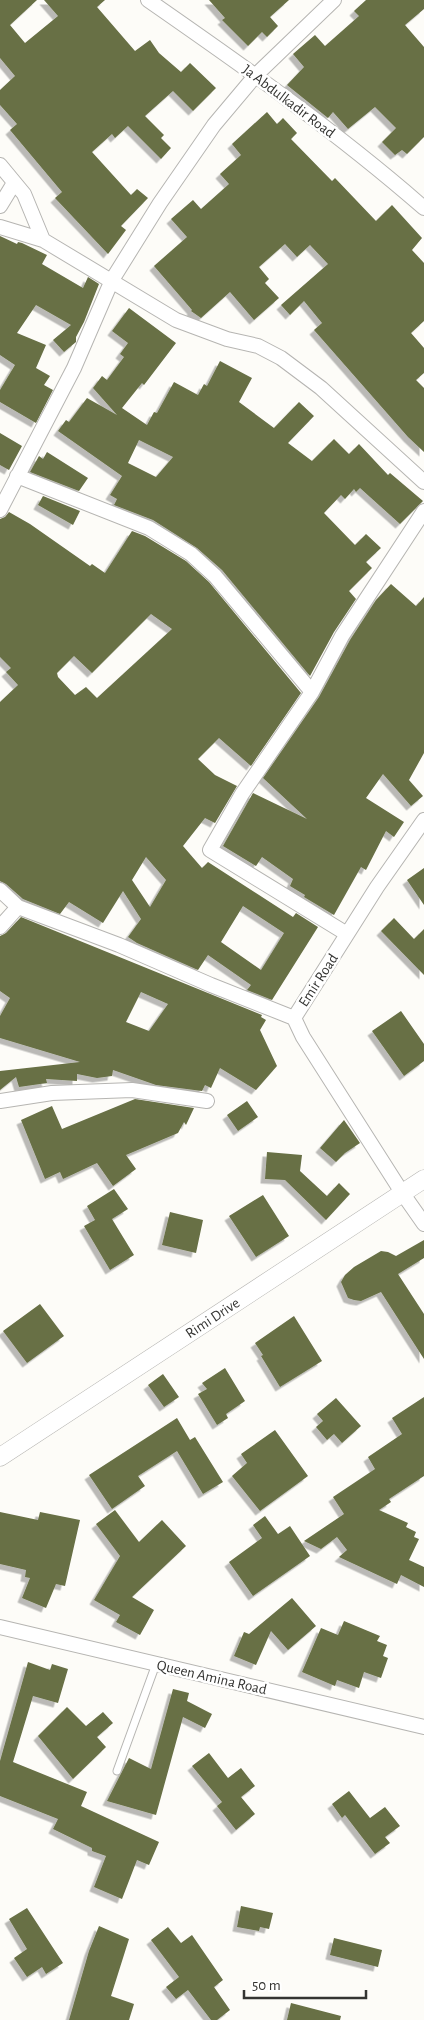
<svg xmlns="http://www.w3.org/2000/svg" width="424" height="2020" font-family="'Alegreya Sans',sans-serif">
  <defs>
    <filter id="shadow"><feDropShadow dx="-4.5" dy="4.5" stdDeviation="0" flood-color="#0004"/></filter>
  </defs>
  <rect width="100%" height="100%" fill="#fdfcf8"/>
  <path fill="#676f45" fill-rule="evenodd" filter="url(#shadow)" d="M0 0H37L10 25 25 43 58 16 44 0H105L97 7 135 51 150 40 159 53 181 72 190 63 216 88 193 111 173 91 145 116 164 135 161 138 171 148 161 159 128 126 115 138 112 134 92 152 131 195 137 189 148 198 121 226 126 230 108 254 55 198 62 192 10 130 17 124 0 105V90L15 76 0 58Z
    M209 0H289L270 17 278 26 267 37 262 32 248 46 222 20 225 18Z
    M366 0H424V9L405 25 424 47V137L407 154 402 150 395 155 382 142 396 128 375 107 348 129 333 112 328 118 287 85 304 67 293 54 315 35 325 46 359 16 354 11Z
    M267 112 277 124 283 118 297 133 291 139 332 181 335 178 376 221 392 205 422 238 412 250 424 263V321L411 333 424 348V373L416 380 424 388V452L408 437 314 330 322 323 304 301 290 315 281 305 328 264 310 245 297 257 285 244 259 267 269 279 265 283 279 298 254 320 230 292 201 318 191 311 192 310 154 266 187 237 171 219 193 200 201 209 229 184 220 174 241 155 232 144Z
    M0 236 17 244 18 242 22 243 47 255 42 264 83 288 88 277 99 284 84 322 76 337V342L64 352 53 340 71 325 36 305 17 333 46 345 36 368 50 376 44 385 53 390 36 423 0 402V390L15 365 0 355Z
    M129 308 176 343 144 385 142 383 122 408 147 425 154 412 157 413 174 382 198 395 204 384 207 386 220 361 252 378 239 402 274 428 299 402 314 416 288 443 312 461 334 439 349 454 359 444 388 475 390 473 423 501 400 524 360 488 356 492 354 489 345 499 341 495 324 513 355 545 366 534 381 548 366 562 372 568 349 591 356 599 334 632 310 676 222 570 197 548 153 520 114 505 117 499 110 495 122 476 58 431 66 420 69 422 87 398 117 415 93 388 102 376 107 380 124 357 120 354 128 343 112 331ZM139 440 173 457 156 477 128 463Z
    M0 433 22 446 9 470 0 465Z
    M47 452 88 478 79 491 30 472 39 456 43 459Z
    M43 496 80 511 73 525 38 505Z
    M9 512 30 524 90 566 92 564 105 573 132 531 145 536 186 561 209 582 301 693 251 766 219 738 198 759 215 775 237 786 215 823 205 818 183 846 202 868 208 862 293 917 296 913 318 927 272 1000 247 990 251 985 208 955 198 970 137 943 128 937 141 919 123 891 103 923 69 902 60 914 23 899 6 884 0 881V702L18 685 6 672 11 668 0 657V519L5 517ZM151 614 172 629 97 698 86 687 75 695 58 677 57 673 74 656 92 673ZM146 857 166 880 150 907 132 880ZM243 906 284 933 261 970 221 942Z
    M391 584 416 606 424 597V753L409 780 423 796 411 806 383 774 366 798 404 822 394 837 386 831 366 870 361 867 334 915 304 897 305 895 290 886 293 879 262 857 256 866 223 846 253 793 307 819 263 778 319 697 350 640 376 600Z
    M424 868V905L407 880Z
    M21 917 262 1015 261 1017 266 1020 260 1030 277 1066 256 1090 220 1068 211 1088 205 1085 202 1091 156 1085 113 1070 112 1076 97 1078 77 1074V1081L46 1079 47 1083 19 1087 16 1077 0 1090V1071L80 1062 0 1038V1016L10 998 0 991V936L6 933ZM141 992 168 1004 149 1031 126 1022Z
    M394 918 414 939 424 929V975L381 931Z
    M401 1011 424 1044V1061L404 1076 372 1031Z
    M135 1099 194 1108 186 1125 184 1122 178 1133 126 1155 136 1169 113 1186 97 1163 63 1179 60 1172 45 1179 21 1120 52 1106 62 1129Z
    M247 1101 258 1117 238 1131 227 1115Z
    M344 1120 360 1143 345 1153 336 1162 320 1148Z
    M267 1152 302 1155 300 1171 327 1196 339 1183 350 1194 326 1220 285 1180 265 1179Z
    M114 1189 128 1209 112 1219 134 1255 110 1270 84 1226 95 1220 87 1206Z
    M263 1195 289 1236 256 1257 229 1216Z
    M170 1212 203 1220 196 1253 162 1245Z
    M424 1240V1258L398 1274 424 1314V1359L381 1292 361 1301 354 1300 348 1298 341 1282 345 1275 354 1267 381 1251 388 1252 396 1256Z
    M40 1304 64 1336 27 1363 3 1331Z
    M294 1316 322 1361 280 1387 261 1356 263 1355 255 1343Z
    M225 1368 245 1401 226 1414 228 1418 217 1425 198 1394 207 1389 202 1383Z
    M163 1374 179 1397 164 1407 148 1385Z
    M424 1397V1476L389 1499 391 1502 379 1510 408 1523 406 1527 416 1532 414 1537 419 1539 409 1560 424 1567V1587L401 1575 397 1584 339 1557 347 1550 337 1537 321 1549 304 1541 344 1514 333 1497 375 1469 368 1457 402 1434 392 1418Z
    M336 1398 361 1426 342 1443 334 1434 327 1440 316 1427 323 1421 317 1414Z
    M177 1418 190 1440 195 1437 223 1482 203 1494 177 1451 138 1476 145 1486 112 1509 89 1475Z
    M275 1430 308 1476 260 1511 232 1476 247 1463 241 1454Z
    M115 1510 139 1542 162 1520 186 1546 132 1597 154 1610 140 1635 116 1622 120 1615 94 1600 120 1556 96 1524Z
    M0 1512 38 1520 40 1512 80 1520 65 1586 56 1584 46 1608 22 1598 30 1578 25 1577 26 1570 0 1564Z
    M265 1516 278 1534 290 1526 310 1556 253 1596 229 1562 262 1538 253 1525Z
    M292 1598 316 1626 288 1650 271 1631 256 1665 234 1656 244 1632 249 1634Z
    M344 1621 380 1636 377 1641 387 1645 383 1656 388 1658 381 1678 364 1672 359 1688 337 1680 335 1686 302 1672 321 1628 338 1635Z
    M28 1662 50 1670 52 1664 68 1669 58 1703 33 1696 13 1762 87 1792 81 1806 159 1842 149 1865 137 1860 122 1899 94 1887 106 1856 92 1851V1848L53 1829 58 1819 0 1796V1761Z
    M173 1689 189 1693 187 1701 212 1714 205 1728 183 1717 156 1815 107 1801 129 1758 151 1769Z
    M67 1707 86 1726 103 1712 113 1723 97 1737 106 1747 73 1779 38 1736Z
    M209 1753 228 1778 241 1768 255 1786 241 1797 255 1814 236 1830 217 1806 222 1802 192 1766Z
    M349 1791 370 1818 385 1807 400 1826 385 1837 390 1843 375 1854 345 1815 342 1818 332 1804Z
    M241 1906 273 1913 269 1929 260 1927 259 1931 237 1927Z
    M27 1908 63 1963 46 1974 42 1967 27 1977 14 1958 27 1949 9 1919Z
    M99 1926 129 1939 111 1996 134 2004 129 2020H69L89 1951Z
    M168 1927 181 1943 192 1935 223 1980 214 1987 230 2010 217 2020H211L188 1990 176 1999 166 1987 179 1977 151 1940Z
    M334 1938 382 1950 378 1967 330 1955Z
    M291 2003 341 2016 340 2020H287Z"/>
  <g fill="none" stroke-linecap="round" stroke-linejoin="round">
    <defs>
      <path id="service" d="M117 1771 156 1664"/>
      <path id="minor" d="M148 0C243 66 337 132 424 208
        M0 165 24 194 43 240 176 320 227 339 258 346 281 358 321 388 424 482
        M0 206 14 183
        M0 227 43 240
        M17 476 149 528 191 554 215 576 312 692
        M0 510 74 368 112 280 160 203 214 125 256 75 334 0
        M424 820 377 887 294 1018 303 1037 403 1194 424 1224
        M0 890 18 907 119 945 211 985 294 1018
        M0 927 18 907
        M347 934 210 850 242 794 312 692 342 636 424 511
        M0 1101 52 1093 132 1090 207 1101
        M0 1627 424 1727"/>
      <g id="tertiary">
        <path id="s1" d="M0 1457 424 1179"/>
      </g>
    </defs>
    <use href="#service" stroke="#b6b5b2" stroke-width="9"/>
    <use href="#minor" stroke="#b6b5b2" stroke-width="16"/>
    <use href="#tertiary" stroke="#b6b5b2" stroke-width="19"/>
    <use href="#service" stroke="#fff" stroke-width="7"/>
    <use href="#minor" stroke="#fff" stroke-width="14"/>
    <use href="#tertiary" stroke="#fff" stroke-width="18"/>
  </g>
  <g text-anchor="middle" stroke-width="5" stroke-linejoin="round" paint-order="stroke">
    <g font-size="15" fill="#343432" stroke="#fff">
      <text transform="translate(289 101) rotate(37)" y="5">Ja Abdulkadir Road</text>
      <text transform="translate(318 980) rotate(-57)" y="5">Emir Road</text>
      <text dy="5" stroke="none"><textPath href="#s1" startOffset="254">Rimi Drive</textPath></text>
      <text transform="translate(212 1677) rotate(13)" y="5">Queen Amina Road</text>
    </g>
  </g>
  <path d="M244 1990v8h122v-8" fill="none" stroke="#343432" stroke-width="2.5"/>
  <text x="252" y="1990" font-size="15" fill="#343432" stroke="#ffffff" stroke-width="4" paint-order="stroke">50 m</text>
</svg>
